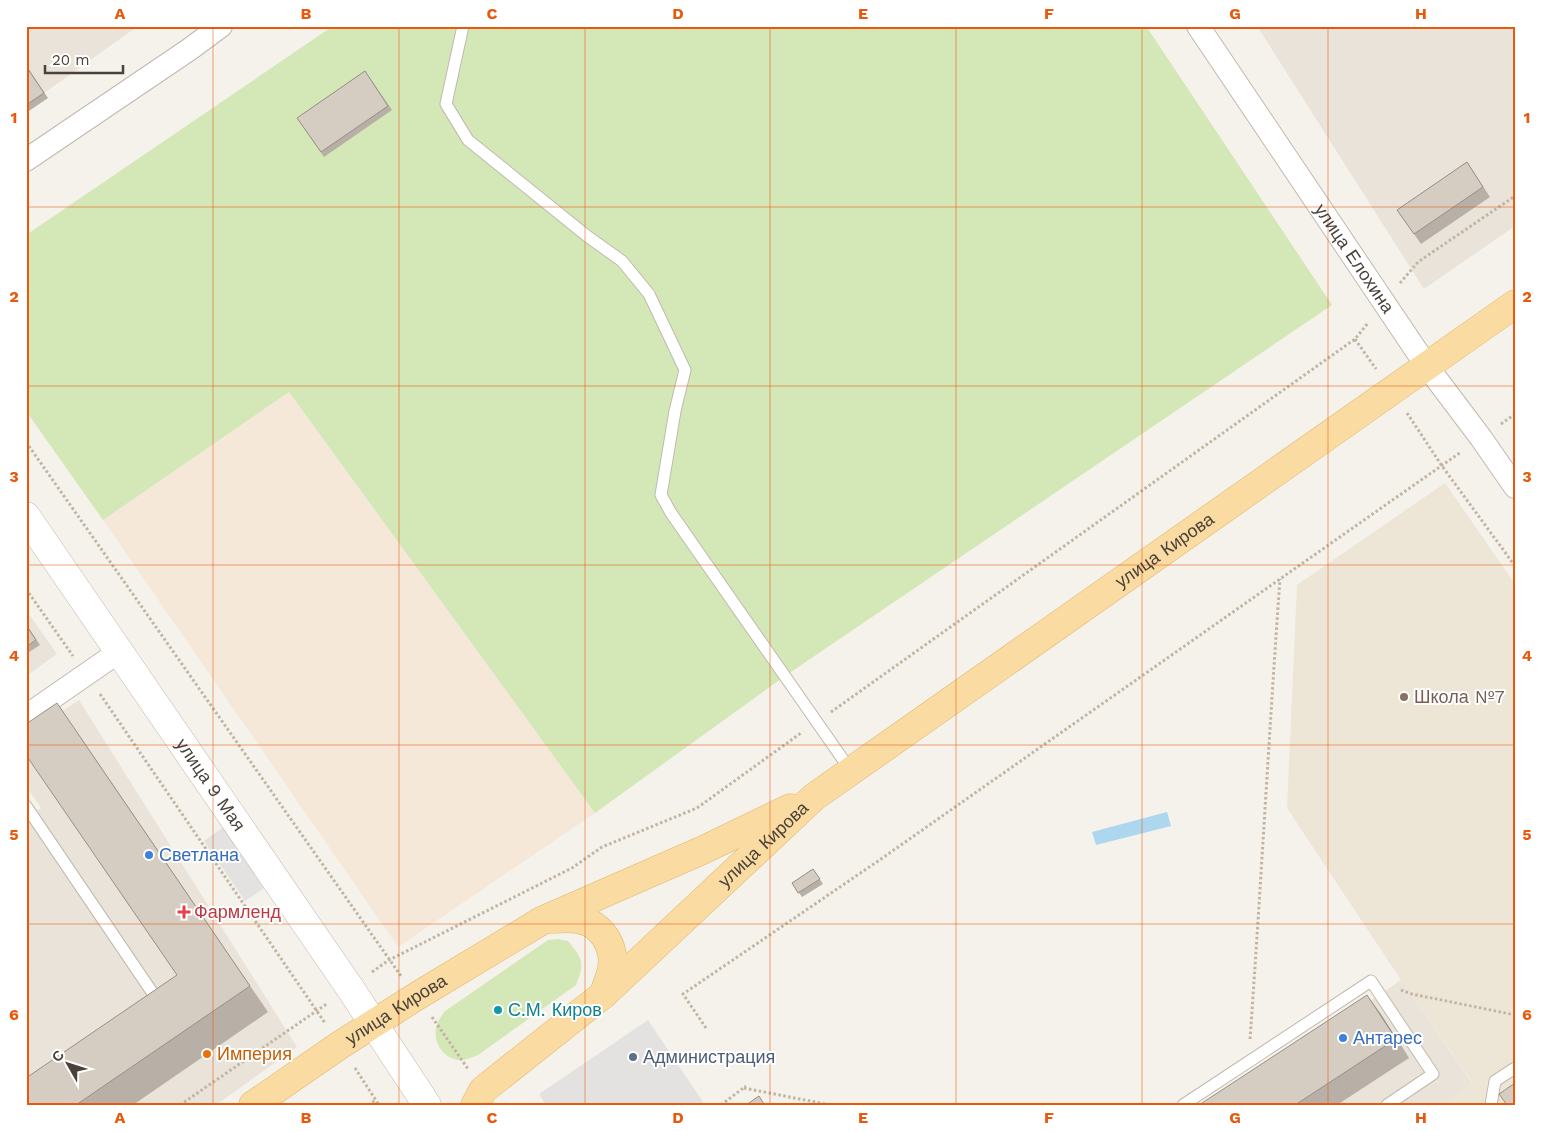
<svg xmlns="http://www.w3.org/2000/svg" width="1541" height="1131" font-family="'Work Sans',sans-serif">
  <rect width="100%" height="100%" fill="#f5f2ec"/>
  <path fill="#e9e3da" d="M26 26H138L26 106Z
    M1257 26H1515V226L1424 289Z
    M26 610 57 654 26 676Z
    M79 700 297 1047 216 1105H26V977L30 974 26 969V817L41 808 26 786V735Z
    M1401 980 1472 1083 1442 1105H1216Z"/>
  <path fill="#f5e8d9" d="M289 392 595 813 398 947 103 520Z"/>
  <path fill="#ede6d7" d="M1445 483 1515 584V1105H1442L1472 1082 1401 980 1287 808 1297 585Z"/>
  <path fill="#d4e7b7" d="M333 26H1146L1332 305 785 676 595 813 289 392 103 520 26 411V235Z
    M558 939 568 941C583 959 585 963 576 985L478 1055C472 1057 466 1060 459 1060 444 1059 433 1043 436 1028 437 1022 441 1016 445 1011L548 940Z"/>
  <path fill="#e4e2e0" d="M235 819 276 880 245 901 204 841Z
    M648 1020 703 1102 699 1105H546L539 1094Z"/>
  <path fill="#acd7ee" d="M1167 812 1171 826 1096 845 1092 832Z"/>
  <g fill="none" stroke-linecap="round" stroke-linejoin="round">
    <defs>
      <path id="service" d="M463 26 446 104 468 140 587 236 622 261 649 294 685 370 675 411 661 495 671 513 851 771
        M26 806 156 998 151 1002
        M1183 1105 1371 981 1433 1074 1387 1105
        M1491 1105 1495 1081 1515 1068"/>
      <g id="minor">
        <path id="s1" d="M1198 26 1426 365 1481 438 1515 487"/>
        <path d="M26 160 190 49 221 26"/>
        <path d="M26 716 120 651"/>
      </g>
      <g id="tertiary">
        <path id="s2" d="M26 516 350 988 427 1105"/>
      </g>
      <g id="primary">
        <path d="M550 919C560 919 571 917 581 920 602 925 615 946 612 967 611 976 606 985 604 994"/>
        <path id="s3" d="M253 1105 340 1045 417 996 543 920 703 850 790 808"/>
        <path id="s4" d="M475 1105 483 1090 604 994 814 797 1515 304"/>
      </g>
    </defs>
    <use href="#service" stroke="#c1b9af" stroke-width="13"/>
    <use href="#minor" stroke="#c1b9af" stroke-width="24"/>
    <use href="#tertiary" stroke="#c1b9af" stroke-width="29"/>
    <use href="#primary" stroke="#dfb770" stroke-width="29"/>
    <path stroke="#c2b4a1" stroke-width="3" stroke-dasharray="2.5 2.5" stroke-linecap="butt" d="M1400 283 1418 262 1515 196
      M1355 339 1376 369
      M1407 413 1442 466 1515 566
      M1501 424 1515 414
      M26 442 401 976
      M26 589 73 656
      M100 694 325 1023
      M831 712 1355 339 1368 323
      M372 972 389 960 572 868 602 847 697 808 801 733
      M1401 990 1412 994 1515 1015
      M432 1017 468 1069
      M706 1028 683 994 881 859 1461 452
      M1250 1039C1261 886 1269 732 1280 579
      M355 1068 379 1105
      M744 1088 830 1105
      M180 1105 328 1003
      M368 1105 376 1100
      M721 1105 746 1086"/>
    <use href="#service" stroke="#fff" stroke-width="11"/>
    <use href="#minor" stroke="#fff" stroke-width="22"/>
    <use href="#tertiary" stroke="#fff" stroke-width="28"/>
    <use href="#primary" stroke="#fadba1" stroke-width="28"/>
  </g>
  <path fill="#b8b0a7" d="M26 65 48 98 26 113Z
    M365 71 392 110 324 157 297 118Z
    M1467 162 1490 197 1421 244 1397 210Z
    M26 624 40 645 26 654Z
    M75 729 268 1012 133 1105H26L177 975Z
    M813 869 823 884 802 897 792 883Z
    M1380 1013 1409 1058 1337 1105H1199Z"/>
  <path fill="#969088" d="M1367 995 1380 1013 1409 1058 1396 1039Z"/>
  <path fill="#d6cdc2" stroke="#969088" d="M26 66 44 93 26 105Z
    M365 71 388 106 321 152 297 118Z
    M1467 162 1483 187 1414 234 1397 210Z
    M26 625 36 640 26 647Z
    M57 703 250 986 76 1105H26V1078L177 975 26 755V724Z
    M813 869 820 879 798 893 792 883Z
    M1367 995 1396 1039 1295 1105H1199Z
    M1515 1083V1105H1507L1499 1094Z
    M759 1096 764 1104 762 1105H746Z"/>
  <path fill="none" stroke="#e8590c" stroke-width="1" stroke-opacity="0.55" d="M213 26V1105M399 26V1105M585 26V1105M770 26V1105M956 26V1105M1142 26V1105M1328 26V1105M26 207H1515M26 386H1515M26 565H1515M26 745H1515M26 924H1515"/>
  <circle fill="#8d6e63" stroke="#fff" stroke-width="2" cx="1404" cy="697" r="5"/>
  <g fill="#3f7fe0" stroke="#fff" stroke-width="2">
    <circle cx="149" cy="855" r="5"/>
    <circle cx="1343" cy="1038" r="5"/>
  </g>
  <path fill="#e0444e" stroke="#fff" stroke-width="2" d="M181.5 904.5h5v5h5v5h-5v5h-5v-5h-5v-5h5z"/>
  <circle fill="#0f9aa8" stroke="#fff" stroke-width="2" cx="498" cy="1010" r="5"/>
  <circle fill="#e8710a" stroke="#fff" stroke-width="2" cx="207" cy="1054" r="5"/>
  <circle fill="#5c6f8a" stroke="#fff" stroke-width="2" cx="633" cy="1057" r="5"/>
  <g text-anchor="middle" stroke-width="4" stroke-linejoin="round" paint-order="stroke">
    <g font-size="18" fill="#4a423a" stroke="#fff">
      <text dy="6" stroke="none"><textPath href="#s1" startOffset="280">улица Елохина</textPath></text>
      <text dy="6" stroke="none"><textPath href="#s4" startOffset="888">улица Кирова</textPath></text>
      <text dy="6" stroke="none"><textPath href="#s2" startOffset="326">улица 9 Мая</textPath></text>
      <text dy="6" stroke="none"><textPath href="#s4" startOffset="390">улица Кирова</textPath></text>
      <text dy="6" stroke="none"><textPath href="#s3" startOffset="172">улица Кирова</textPath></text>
    </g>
    <g font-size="18" fill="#785e54" stroke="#fff" text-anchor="start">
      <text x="1414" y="703">Школа №7</text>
    </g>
    <g font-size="18" fill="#366cbe" stroke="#fff" text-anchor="start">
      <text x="159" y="861">Светлана</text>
      <text x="1353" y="1044">Антарес</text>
    </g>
    <g font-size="18" fill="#be3a42" stroke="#fff" text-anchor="start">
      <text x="194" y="918">Фармленд</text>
    </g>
    <g font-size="18" fill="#0d838f" stroke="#fff" text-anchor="start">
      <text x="508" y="1016">С.М. Киров</text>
    </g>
    <g font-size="18" fill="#c56008" stroke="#fff" text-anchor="start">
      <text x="217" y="1060">Империя</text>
    </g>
    <g font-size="18" fill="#4e5e75" stroke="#fff" text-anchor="start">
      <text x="643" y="1063">Администрация</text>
    </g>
  </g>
  <rect width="1541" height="1131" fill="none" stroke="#ffffff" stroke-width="55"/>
  <g transform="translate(68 1064) rotate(309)" stroke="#ffffff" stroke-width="4" paint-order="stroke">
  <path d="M0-4L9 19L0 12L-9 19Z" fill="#4a423a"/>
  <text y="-8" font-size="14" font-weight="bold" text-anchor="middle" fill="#4a423a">С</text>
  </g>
  <path d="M45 65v8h78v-8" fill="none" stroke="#4a423a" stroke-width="2.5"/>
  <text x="52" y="65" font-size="15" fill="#4a423a" stroke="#ffffff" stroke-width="4" paint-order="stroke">20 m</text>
  <rect x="28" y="28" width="1486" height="1076" fill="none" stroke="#e8590c" stroke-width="2"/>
  <g font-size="16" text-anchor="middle" font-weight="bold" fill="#e8590c">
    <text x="120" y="19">A</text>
    <text x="306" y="19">B</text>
    <text x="492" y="19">C</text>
    <text x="678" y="19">D</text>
    <text x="863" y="19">E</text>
    <text x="1049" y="19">F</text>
    <text x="1235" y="19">G</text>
    <text x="1421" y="19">H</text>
    <text x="14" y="123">1</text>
    <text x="1527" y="123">1</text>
    <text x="14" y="302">2</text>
    <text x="1527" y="302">2</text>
    <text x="14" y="482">3</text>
    <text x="1527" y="482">3</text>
    <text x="14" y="661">4</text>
    <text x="1527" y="661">4</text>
    <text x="14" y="840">5</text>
    <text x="1527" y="840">5</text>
    <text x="14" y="1020">6</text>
    <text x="1527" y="1020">6</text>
    <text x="120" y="1123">A</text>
    <text x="306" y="1123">B</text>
    <text x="492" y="1123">C</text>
    <text x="678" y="1123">D</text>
    <text x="863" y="1123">E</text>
    <text x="1049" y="1123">F</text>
    <text x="1235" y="1123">G</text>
    <text x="1421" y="1123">H</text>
  </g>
</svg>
